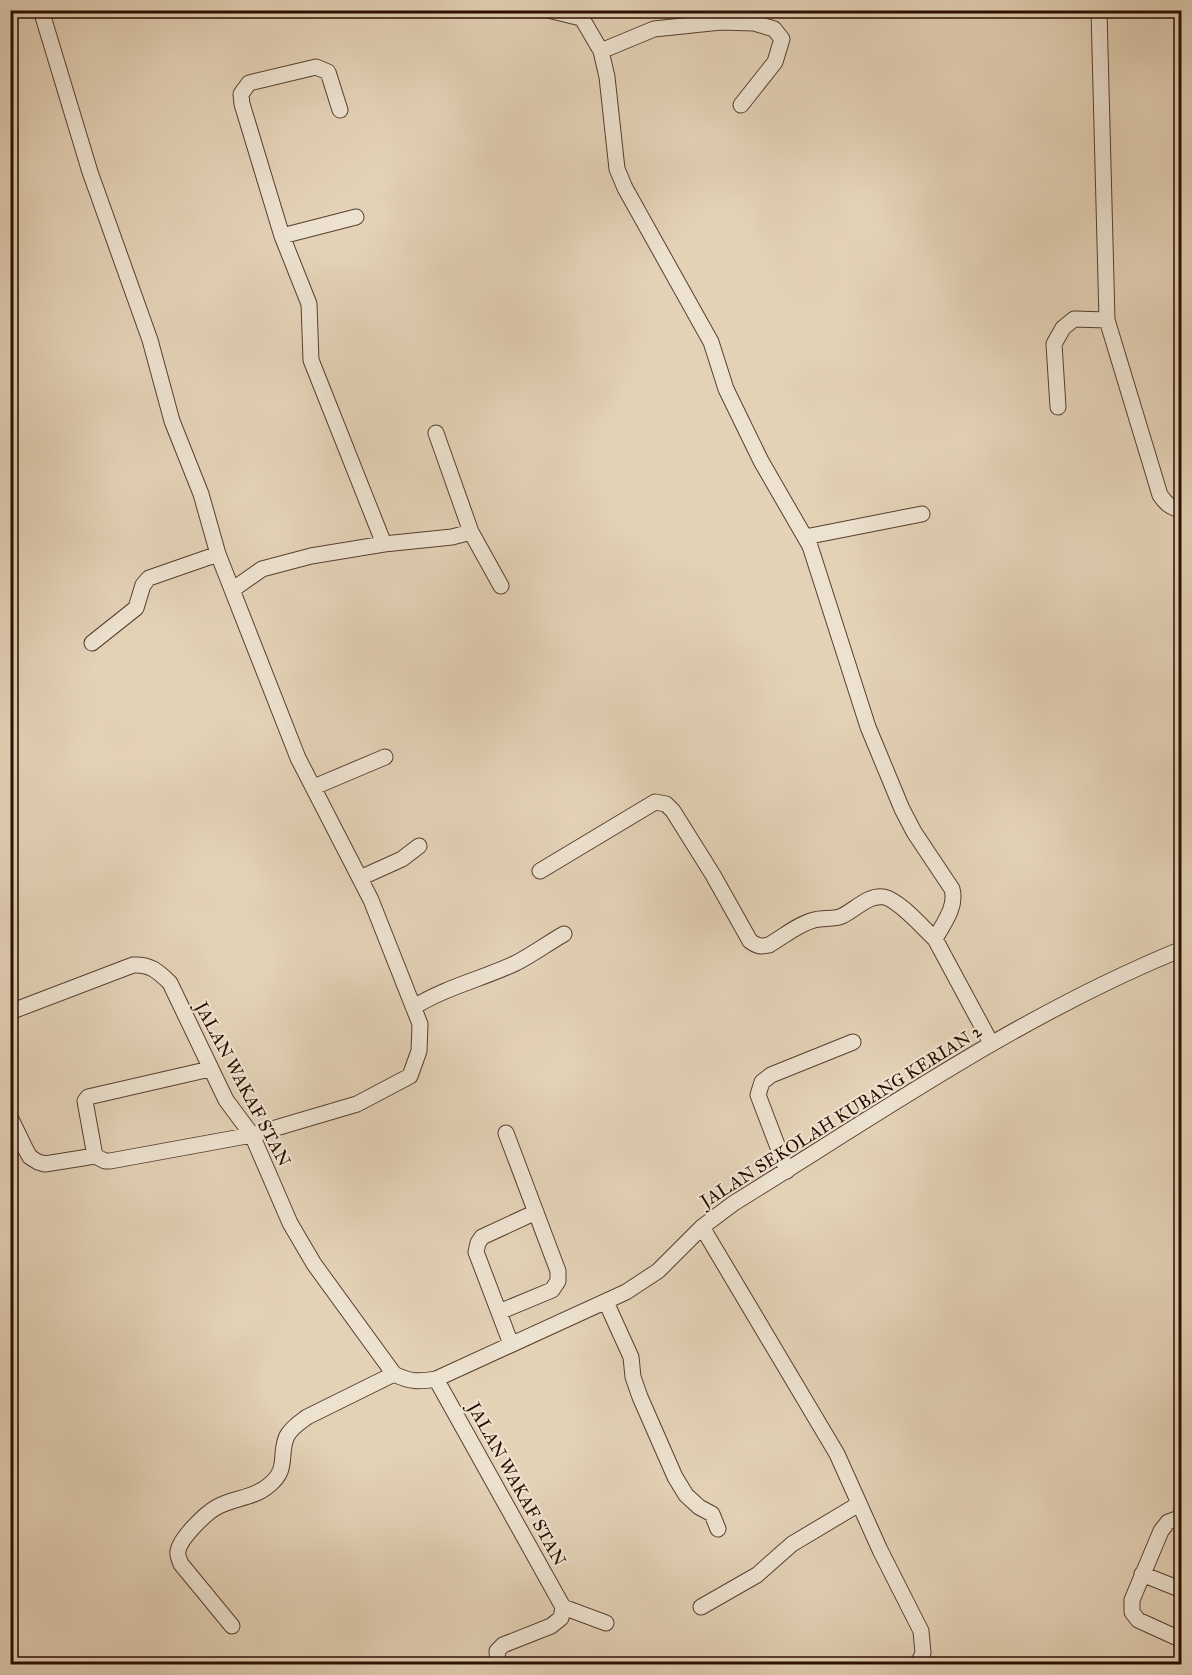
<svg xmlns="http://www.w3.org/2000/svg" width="1192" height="1675" font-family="'IM FELL Great Primer',serif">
  <rect width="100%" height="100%" fill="#e4d2b7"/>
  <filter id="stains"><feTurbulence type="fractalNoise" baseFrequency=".00333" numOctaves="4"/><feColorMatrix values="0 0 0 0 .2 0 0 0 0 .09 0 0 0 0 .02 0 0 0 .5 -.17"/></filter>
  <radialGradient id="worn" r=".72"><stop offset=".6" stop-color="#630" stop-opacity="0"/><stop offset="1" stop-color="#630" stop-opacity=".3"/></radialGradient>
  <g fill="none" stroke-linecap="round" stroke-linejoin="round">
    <defs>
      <path id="minor" d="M548 10 581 18
        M577 10 601 51 607 77 617 169 625 188 711 342 726 389 761 461 810 546 868 727 902 809 914 832 952 889C957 907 943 924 935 939L991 1043
        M1099 10 1107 320 1160 495C1166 504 1171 508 1182 510
        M601 51 654 29 721 22 754 23 774 29 782 39 775 62 741 105
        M340 110 328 72 316 67 249 83 241 94 242 104 282 236 309 304 311 360 384 544
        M282 236 356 217
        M1058 407 1054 344 1063 328 1074 319 1107 320
        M436 433 471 532
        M805 537 922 514
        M232 590 262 569 311 556 384 544 452 537 471 532 501 586
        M92 643 136 608 143 585 149 578 218 554
        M314 787 385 757
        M540 871 655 802 666 804 673 811 713 875 750 941C757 946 760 947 769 945 783 937 798 924 814 920 823 917 833 920 842 916 855 910 869 894 884 897 899 900 923 928 935 939
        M360 878 402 859 419 846
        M414 1007C446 987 482 979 516 963 532 955 548 943 564 934
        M10 1012 133 965C150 964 158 971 170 983L226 1100 252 1135 290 1223 314 1264 394 1374C410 1382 419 1382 436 1379L626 1292 658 1271 702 1227 734 1203C880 1113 1022 1014 1182 949
        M10 1117 26 1150 30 1157 38 1162 45 1164 95 1156 105 1161H110L252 1135 357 1104 410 1076 419 1051 420 1024 371 900 298 758 218 554 201 494 172 421 150 340 90 172 41 10
        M95 1156 85 1101 88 1097 210 1069
        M787 1171 758 1095 762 1082 771 1075 853 1042
        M702 1227 837 1454 880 1550 921 1631 923 1653 918 1664
        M606 1302 631 1357 633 1377 640 1397 675 1477 686 1495 699 1507 712 1514 718 1529
        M499 1312 552 1290 558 1281V1271L506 1133
        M511 1344 476 1252 478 1243 482 1237 536 1212
        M436 1379 563 1607 561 1618 551 1626 503 1645 497 1651 498 1664
        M1182 1517 1168 1522 1161 1531 1132 1600V1612L1138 1620 1182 1640
        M1142 1574 1182 1590
        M563 1607 606 1623
        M701 1607 757 1575 792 1544 859 1504
        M232 1626 181 1564C179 1559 177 1555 178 1551 180 1538 206 1513 217 1507 233 1498 254 1498 268 1486 290 1469 278 1455 287 1436 291 1428 300 1422 307 1417L394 1374"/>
    </defs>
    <use href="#minor" stroke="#583e2e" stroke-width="17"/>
    <use href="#minor" stroke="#ede2d0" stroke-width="15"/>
  </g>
  <g text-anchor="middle" stroke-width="4.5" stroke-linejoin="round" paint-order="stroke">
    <g font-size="18" fill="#2a0d00" stroke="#ede2d0">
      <text transform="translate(243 1084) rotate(62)" y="6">JALAN WAKAF STAN</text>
      <text transform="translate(841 1116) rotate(-32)" y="6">JALAN SEKOLAH KUBANG KERIAN 2</text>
      <text transform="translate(517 1484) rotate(61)" y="6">JALAN WAKAF STAN</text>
    </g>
  </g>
  <rect width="1192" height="1675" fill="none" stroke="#e4d2b7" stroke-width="36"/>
  <rect x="12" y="12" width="1168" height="1651" fill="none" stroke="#2a0d00" stroke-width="3"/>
  <rect x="18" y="18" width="1156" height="1639" fill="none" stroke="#2a0d00" stroke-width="1.5"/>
  <rect width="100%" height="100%" filter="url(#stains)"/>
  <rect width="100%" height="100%" fill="url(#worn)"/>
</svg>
